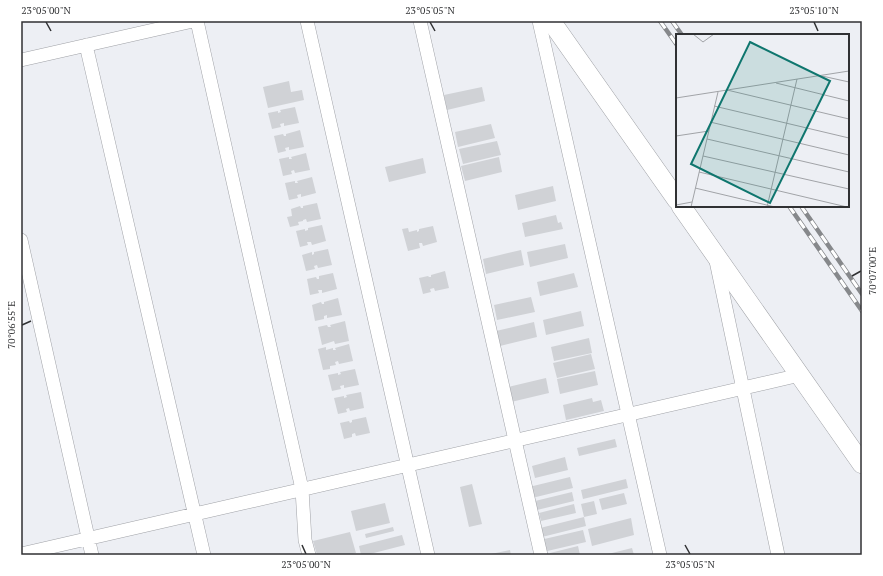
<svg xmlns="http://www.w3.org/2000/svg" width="883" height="576" font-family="'PT Serif',serif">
  <rect width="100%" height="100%" fill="#edeff4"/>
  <path fill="#d0d2d6" d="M289 81 291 92 302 90 304 100 268 108 263 87Z
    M482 87 485 101 447 110 444 95Z
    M295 107 299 123 284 126V123L280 124 281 127 272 129 268 113 278 111V113L281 112 280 110Z
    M491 124 495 138 458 147 455 132Z
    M300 130 304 147 289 150V147L285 148 286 151 278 153 274 136 283 134 284 136H286V134Z
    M497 141 501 155 463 164 459 149Z
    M306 153 310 170 295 173 294 170 291 171 292 174 283 176 279 159 289 157V159H292L291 157Z
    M499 157 502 172 465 181 461 166Z
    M423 158 426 173 389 182 385 167Z
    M312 177 316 193 301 197V194L297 195 298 198 289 200 285 183 295 181V183H298L297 181Z
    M553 186 556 201 518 210 515 195Z
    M317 203 321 219 307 222 306 219 303 220V221L298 222 299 225 290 227 287 217 292 216 291 209 300 206 301 208H303V206Z
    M556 215 558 223 561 222 563 229 525 237 522 223Z
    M322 225 326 241 312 245 311 242H307L308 245 300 247 296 231 305 229V231L308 230V228Z
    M433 226 437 242 423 246 422 243H419L420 248 408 251 402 229 408 228 409 232 417 230V232L419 231V229Z
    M565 244 568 258 530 267 527 252Z
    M328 249 332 265 318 268 317 265 314 266 315 269 306 271 302 255 312 252V255L314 254V252Z
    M521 250 524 265 486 274 483 259Z
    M445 271 449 288 435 291 434 288 430 289 431 292 423 294 419 278 428 276 429 277H431V275Z
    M333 273 337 289 322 293V290H318L319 293 310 295 307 279 316 277 317 279H319V276Z
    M574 273 578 287 540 296 537 282Z
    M531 297 535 312 497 320 494 305Z
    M338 298 342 315 327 318V315L324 316V319L315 321 312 305 321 302 322 304H324V302Z
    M581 311 584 326 546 335 543 320Z
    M345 321 349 341 335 344 334 341 322 345 318 327 327 325 328 327H331L330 325Z
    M534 322 537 337 500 346 496 331Z
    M589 338 592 353 554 361 551 347Z
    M349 344 353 361 339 364 338 361 335 362 336 365 330 366V369L323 370 318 349 326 347V350L333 348V350H336L335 348Z
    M591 354 595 369 557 378 553 363Z
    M355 369 359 385 344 388V385L340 386 341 389 332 391 328 375 338 373V375L341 374 340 372Z
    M595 371 598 385 560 394 557 379Z
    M546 378 549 393 511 402 508 387Z
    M361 392 364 408 350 411 349 408 346 409 347 412 338 414 334 398 344 396V398L347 397 346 395Z
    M592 398 593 402 601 400 604 411 566 420 563 405Z
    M366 417 370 433 356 436 355 433 352 434V437L344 439 340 423 349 421 350 423 352 422V420Z
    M615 439 617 447 579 456 577 448Z
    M565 457 568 470 535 478 532 466Z
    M570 477 573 488 532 498 529 487Z
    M626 479 628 488 583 499 581 490Z
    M472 484 482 524 469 527 460 487Z
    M572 492 574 501 537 510 535 501Z
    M624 493 627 504 602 510 599 499Z
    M594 501 597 514 584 517 581 504Z
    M385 503 390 523 356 531 351 511Z
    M574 504 576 513 541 521 539 513Z
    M584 517 586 526 542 537 540 528Z
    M631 518 634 535 592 546 588 529Z
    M393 527 394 531 366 538 365 534Z
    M583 530 586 542 543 552 540 540Z
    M350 532 356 553 349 555H317L313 541Z
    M402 535 405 545 366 555H361L359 546Z
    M578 546 580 555H550V553Z
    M632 548 634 555H608V554Z
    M510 550 511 555H491V554Z"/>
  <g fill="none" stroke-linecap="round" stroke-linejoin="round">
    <defs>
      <path id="street" d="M197 21 302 489 305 540 309 555
        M307 21 428 555
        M420 21 541 555
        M539 21 660 555
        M86 45 204 555
        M21 60 193 21
        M21 240 92 555
        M716 261 778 555
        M21 554 800 375"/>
      <path id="secondary" d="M551 21 677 200
        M681 206 862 464"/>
    </defs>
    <use href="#street" stroke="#a0a2a7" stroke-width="14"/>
    <use href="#secondary" stroke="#a0a2a7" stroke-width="20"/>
    <use href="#street" stroke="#fff" stroke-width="13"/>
    <use href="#secondary" stroke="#fff" stroke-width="19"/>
    <defs>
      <path id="rail" d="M660 21 677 45
        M672 21 682 35
        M789 206 862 311
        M801 206 862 294"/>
    </defs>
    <use href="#rail" stroke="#86888b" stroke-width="4.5"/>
    <use href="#rail" stroke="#fff" stroke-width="3" stroke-dasharray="9" stroke-linecap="butt"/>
  </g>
  <path fill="none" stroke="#303133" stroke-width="1.5" d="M46 22 51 31M430 22 435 31M814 22 818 31M852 276 861 271M22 325 31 321M302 545 306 554M685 545 690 554"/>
  <g transform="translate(676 34)">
    <rect width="173" height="173" fill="#edeff4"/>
    <path fill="none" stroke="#a1a3a7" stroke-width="1" d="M17 0 27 8 38 0M146 42 173 48M100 49 173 67M51 56 173 85M0 64 173 37M38 72 173 104M34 88 173 121M0 102 33 97M31 105 173 138M27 122 173 155M23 138 171 173M19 154 99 173M0 171 16 168M15 173 42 58M91 173 121 45"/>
    <path fill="#0f766e" fill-opacity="0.15" stroke="#0f766e" stroke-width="2" d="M74 8 154 47 94 169 15 130Z"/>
    <rect width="173" height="173" fill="none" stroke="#303133" stroke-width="2"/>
  </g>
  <rect width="883" height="576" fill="none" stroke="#ffffff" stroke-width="44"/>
  <rect x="22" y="22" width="839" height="532" fill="none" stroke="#303133" stroke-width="1.5"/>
  <g font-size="10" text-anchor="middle" fill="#303133">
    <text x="46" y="14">23°05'00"N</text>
    <text x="430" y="14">23°05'05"N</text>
    <text x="814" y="14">23°05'10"N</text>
    <text transform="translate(872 271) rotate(-90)" y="4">70°07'00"E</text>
    <text transform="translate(11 325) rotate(-90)" y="4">70°06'55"E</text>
    <text x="306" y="568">23°05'00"N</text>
    <text x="690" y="568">23°05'05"N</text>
  </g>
</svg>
